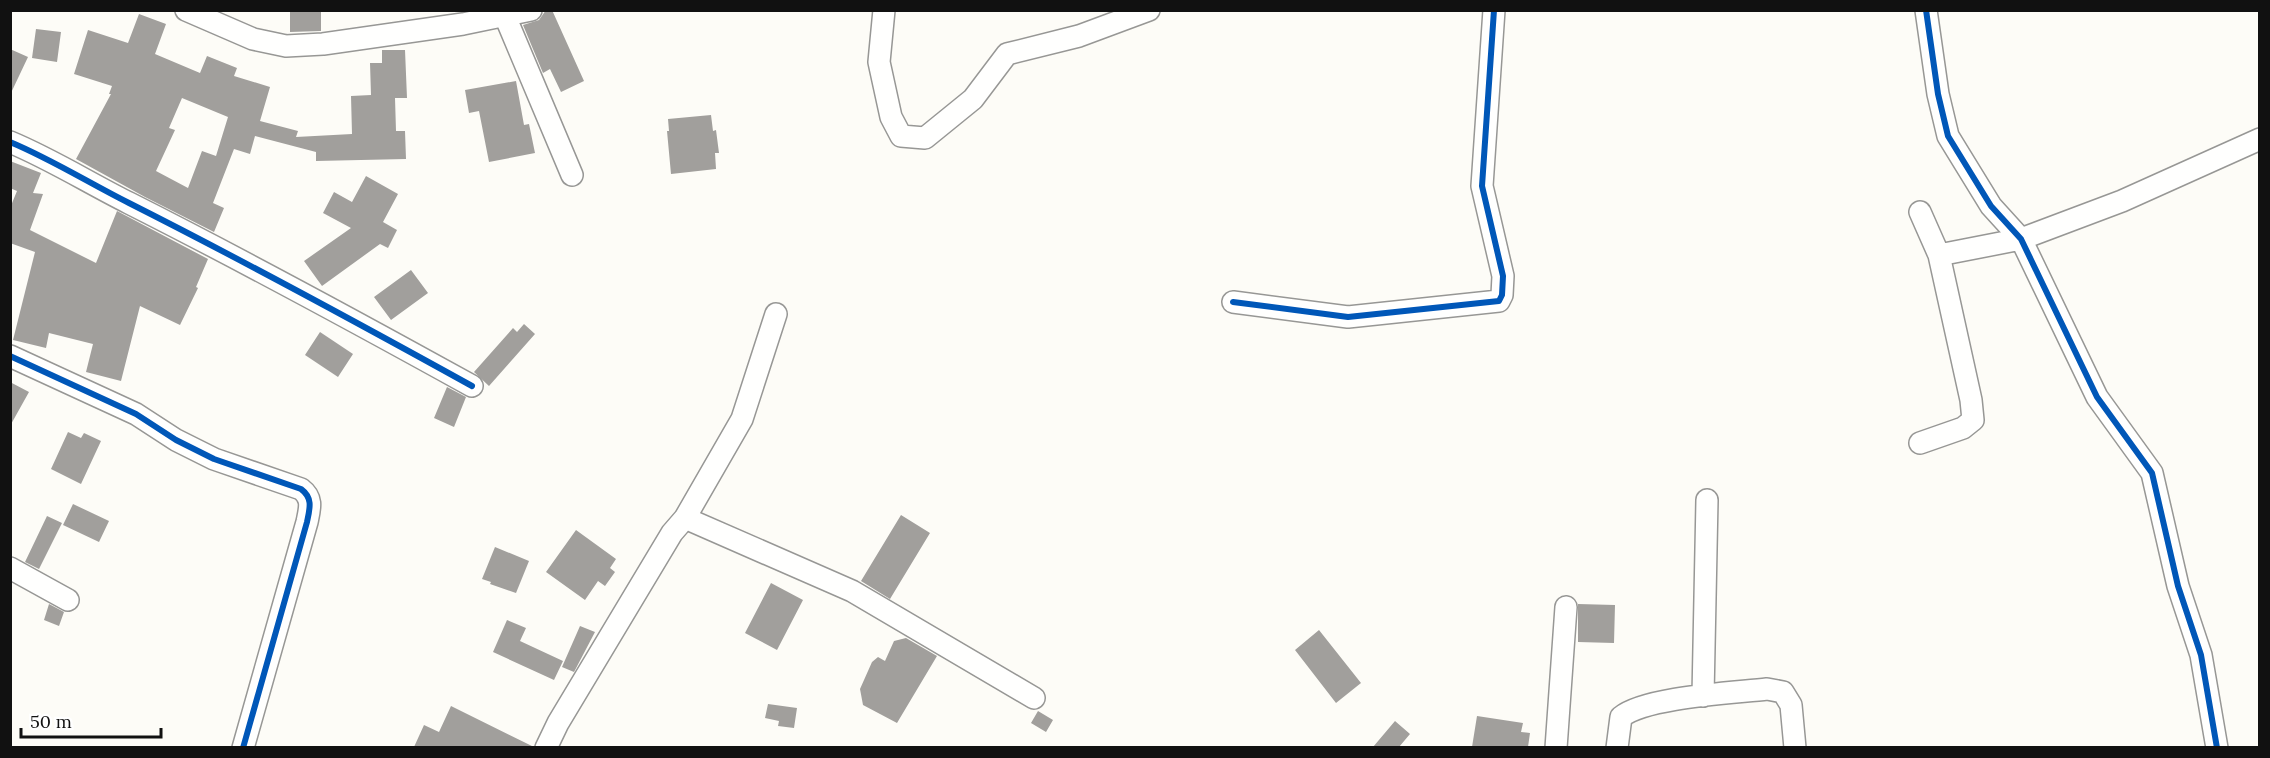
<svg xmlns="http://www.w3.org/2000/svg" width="2270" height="758" font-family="Lora,serif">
  <rect width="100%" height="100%" fill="#fdfcf7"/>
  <path fill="#a19f9c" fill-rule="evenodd" d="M290 10H321V31L290 32Z
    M546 10H552L584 81 561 92 550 69 543 73 523 25 539 20Z
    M139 14 166 24 155 54 200 73 207 56 237 68 234 76 270 87 260 121 298 131 296 137 352 134 351 96 371 95 370 63H382V50H405L407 98H395L396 131H405L406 159 316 161V152L255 136 250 154 234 149 213 203 224 208 214 232 145 197 76 159 111 94H109L112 86 74 74 88 30 128 43ZM182 98 228 117 216 156 202 151 188 188 156 171 175 130 169 128Z
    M36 29 61 32 57 62 32 58Z
    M10 49 28 57 10 95Z
    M516 81 524 125 529 124 535 153 489 162 479 111 469 113 465 90Z
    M711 115 713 131 716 130 719 153H715L716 169 671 174 667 131H669L668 119Z
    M10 161 41 173 33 193 43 194 30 230 96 263 117 211 208 259 196 287 198 288 180 325 140 306 121 381 86 372 93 344 49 333 46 348 13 340 35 252 10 243V208L17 191 10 188Z
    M366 176 398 194 383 222 397 230 388 248 380 244 322 286 304 261 351 228 323 213 334 192 352 202Z
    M411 270 428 293 391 320 374 297Z
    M524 324 535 334 489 386 474 372 513 328 517 332Z
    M320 332 353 354 338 377 305 355Z
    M10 382 29 392 10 426Z
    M447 387 466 397 454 427 434 418Z
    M68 432 81 438 84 433 101 441 81 484 51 469Z
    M73 504 109 521 99 542 63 525Z
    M901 515 930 533 890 599 861 581Z
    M47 516 62 523 39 569 25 562Z
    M576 530 616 559 610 568 615 572 605 586 598 581 585 600 546 572Z
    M495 547 529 561 516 593 490 584 491 582 482 579Z
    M771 583 803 600 777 650 745 633Z
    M49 604 64 612 59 626 44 620Z
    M1578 604 1615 605 1614 643 1578 642Z
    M507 620 526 628 520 641 563 661 554 680 493 652Z
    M580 626 595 632 574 672 562 667Z
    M1319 630 1361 683 1336 703 1295 650Z
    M906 638 937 656 897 723 863 705 860 689 872 662 878 657 885 661 894 641Z
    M768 704 797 708 794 728 778 726 779 721 765 718Z
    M451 706 534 747H414L424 725 439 732Z
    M1038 711 1053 720 1046 732 1031 723Z
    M1477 716 1523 723 1521 732 1530 733 1528 747H1472Z
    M1395 721 1410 734 1399 747H1373Z"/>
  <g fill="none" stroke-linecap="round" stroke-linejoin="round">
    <defs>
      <path id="minor" d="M186 10 253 39 286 46 323 44 463 24 531 10
        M884 10 879 62 891 117 901 136 925 138 973 99 1007 54 1079 36 1149 10
        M1926 10 1938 94 1948 136 1991 206 2021 239 2097 397 2152 473 2178 586 2201 655 2217 748
        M505 16 572 175
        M10 142C51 159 89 183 129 203 244 261 358 323 472 386
        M1939 255 2021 239 2122 201 2260 139
        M1233 302 1348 317 1499 301 1502 295 1503 276 1482 186 1494 10
        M10 356 136 414 176 440 214 459 301 489C313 498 310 508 307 522L243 748
        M1920 443 1963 428 1973 420 1971 400 1939 255 1920 212
        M685 518 852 591 1034 698
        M10 568 68 600
        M1703 696 1707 500
        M546 748 558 723 672 533 685 518 742 419 776 314
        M1556 748 1566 607
        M1617 748 1621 717C1646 697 1733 693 1767 689L1783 692 1791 705 1795 748"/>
    </defs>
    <use href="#minor" stroke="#979795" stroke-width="24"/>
    <use href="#minor" stroke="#fffffe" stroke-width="21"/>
    <defs>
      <path id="cycleway" d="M1926 10 1938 94 1948 136 1991 206 2021 239 2097 397 2152 473 2178 586 2201 655 2217 748
        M10 142C51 159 89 183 129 203 244 261 358 323 472 386
        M1233 302 1348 317 1499 301 1502 295 1503 276 1482 186 1494 10
        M10 356 136 414 176 440 214 459 301 489C313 498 310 508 307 522L243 748"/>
    </defs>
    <use href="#cycleway" stroke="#fff" stroke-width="10"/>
    <use href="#cycleway" stroke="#0057b8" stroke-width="6"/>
  </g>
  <rect width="2270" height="758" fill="none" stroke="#111111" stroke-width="24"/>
  <path d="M21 728v9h140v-9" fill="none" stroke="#111111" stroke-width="3"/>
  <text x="30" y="728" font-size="18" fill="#111111" stroke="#ffffff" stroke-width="4.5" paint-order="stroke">50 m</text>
</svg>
